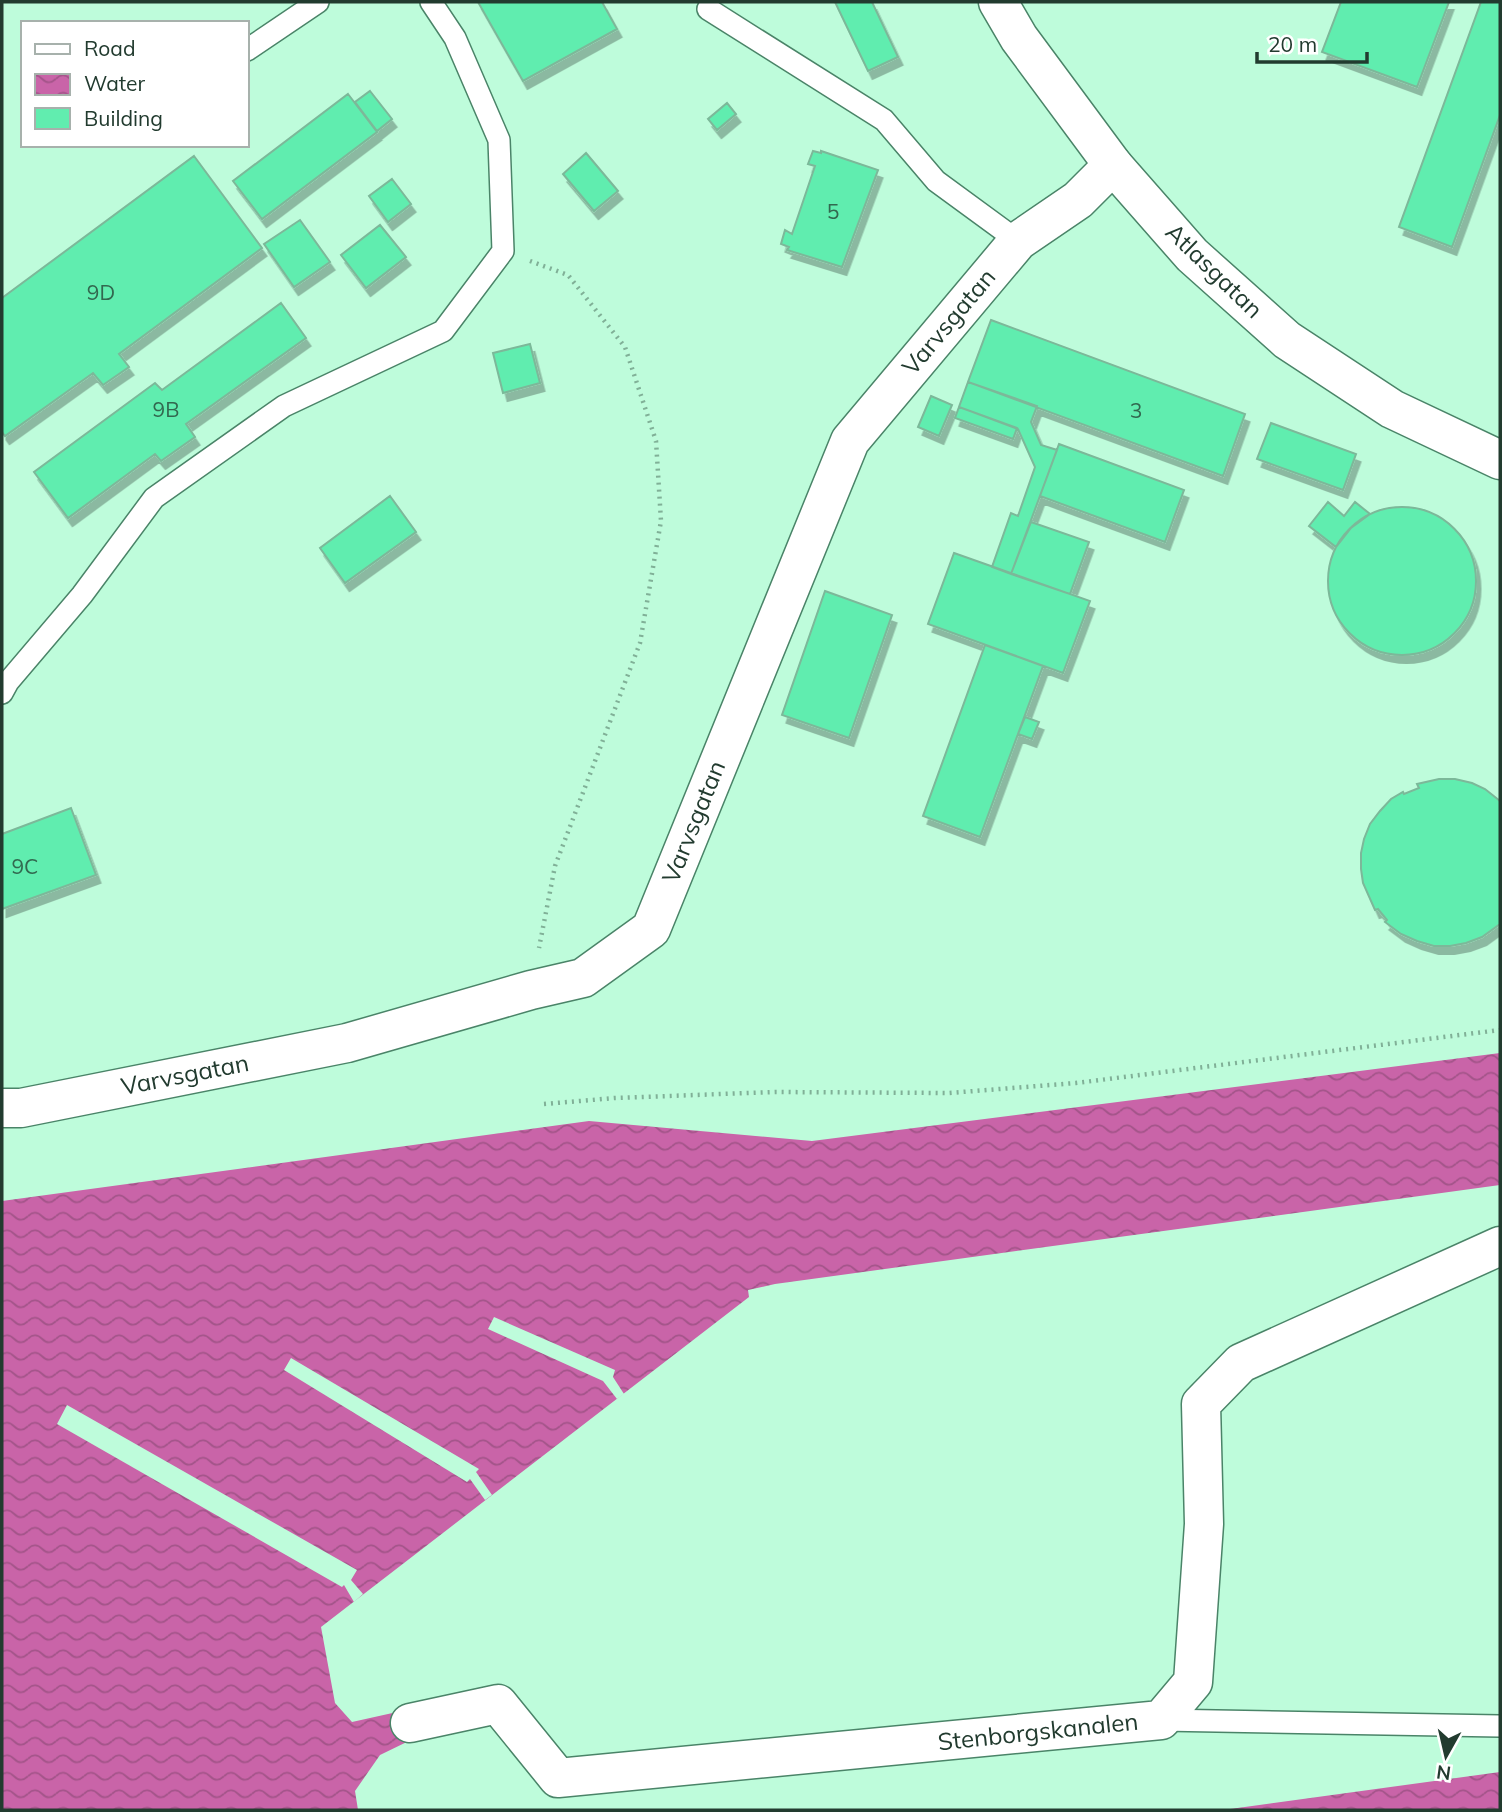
<svg xmlns="http://www.w3.org/2000/svg" width="1502" height="1812" font-family="Mulish,sans-serif">
  <defs>
    <pattern id="water-waves" width="16" height="10" patternUnits="userSpaceOnUse" patternTransform="scale(1.75)"><rect width="16" height="10" fill="#c964a8"/><path d="M0 5q4-4 8 0t8 0" fill="none" stroke="#a35489"/></pattern>
    <filter id="shadow"><feDropShadow dx="4.5" dy="8" stdDeviation="0" flood-color="#0004"/></filter>
  </defs>
  <rect width="100%" height="100%" fill="#befcdb"/>
  <path fill="url(#water-waves)" d="M1500 1053V1185L775 1284 748 1290 749 1297 321 1627 335 1703 352 1722 406 1710 415 1738 380 1755 355 1791 358 1810H2V1201L589 1121 812 1141Z
    M1500 1772V1810H1223Z"/>
  <path fill="#befcdb" d="M494 1317 615 1370 613 1377 624 1394 617 1399 603 1381 488 1329Z
    M291 1358 479 1469 476 1472 492 1495 485 1500 470 1479 467 1482 284 1370Z
    M67 1405 357 1570 351 1580 363 1594 354 1602 344 1585 342 1587 57 1424Z"/>
  <path fill="#61edaf" stroke="#7cb899" stroke-width="2" filter="url(#shadow)" d="M478 2H602L617 29 523 81Z
    M835 2H872L898 57 868 71Z
    M1341 2H1449L1417 87 1322 52Z
    M1481 2H1500V115L1452 247 1399 227Z
    M370 91 392 119 377 131 355 102Z
    M348 94 377 132 262 219 233 181Z
    M727 103 736 114 717 130 708 119Z
    M813 151 821 153V151L878 170 842 267 787 250 789 247 781 244 785 230 792 234 815 166 808 164Z
    M586 153 618 191 594 211 563 174Z
    M194 156 262 248 119 354 129 367 103 385 93 373 5 436 2 432V298Z
    M392 179 411 204 388 222 369 196Z
    M300 220 330 262 294 287 264 244Z
    M380 225 406 257 366 288 341 255Z
    M281 303 306 338 186 424 195 437 161 461 155 454 68 518 34 472 155 383 162 390Z
    M991 320 1245 414 1223 476 968 382Z
    M530 344 540 383 503 393 493 353Z
    M968 382 1037 406 1031 422 1041 445 1057 450 1011 574 992 567 1011 513 1018 516 1035 467 1018 429 959 407Z
    M931 396 952 405 939 436 918 427Z
    M959 407 1017 428 1013 439 955 418Z
    M1271 423 1356 454 1343 490 1257 459Z
    M1059 444 1184 490 1165 542 1040 496Z
    M390 496 416 532 345 583 320 548Z
    M1328 502 1344 516 1355 502 1370 514 1351 528 1336 547 1309 526Z
    M1328 581a74 74 0 1 1 148 0a74 74 0 1 1-148 0Z
    M1031 522 1089 542 1070 594 1011 574Z
    M954 553 1090 601 1063 673 928 624Z
    M825 591 892 615 849 738 782 715Z
    M985 645 1043 666 980 837 923 816Z
    M1025 717 1039 722 1032 739 1018 734Z
    M1439 779H1455L1472 783 1485 789 1500 801V924L1482 937 1466 943 1450 946H1434L1417 941 1401 934 1385 922 1387 920 1378 909 1375 910 1363 883 1361 869V853L1364 839 1370 824 1380 811 1391 799 1403 792 1404 794 1419 788 1417 784Z
    M71 808 96 875 2 909V834Z"/>
  <g fill="none" stroke-linecap="round" stroke-linejoin="round">
    <defs>
      <path id="service" d="M708 9 884 120 936 181 1018 241
        M247 50 318 2
        M2 693 8 682 82 595 154 498 284 406 443 331 503 251 499 140 455 38 431 2
        M1161 1720 1500 1726"/>
      <path id="minor" d="M2 1108H21L347 1043 531 990 583 978 651 929 850 441 1018 241 1078 200 1113 165
        M410 1723 498 1704 558 1778 1161 1720 1193 1682 1204 1524 1201 1404 1241 1363 1500 1246"/>
      <path id="tertiary" d="M998 2 1019 38 1113 165 1192 255 1287 340 1392 409 1500 460"/>
    </defs>
    <use href="#service" stroke="#4a8468" stroke-width="24"/>
    <use href="#minor" stroke="#4a8468" stroke-width="41"/>
    <use href="#tertiary" stroke="#4a8468" stroke-width="41"/>
    <path stroke="#80b097" stroke-width="4.5" stroke-dasharray="2 5" stroke-linecap="butt" d="M530 261 568 275 625 347 656 441 661 521 640 643 555 866 539 948
      M544 1104 615 1098 775 1092 949 1093 1076 1083 1500 1030"/>
    <use href="#service" stroke="#fff" stroke-width="21"/>
    <use href="#minor" stroke="#fff" stroke-width="38"/>
    <use href="#tertiary" stroke="#fff" stroke-width="38"/>
  </g>
  <g text-anchor="middle" stroke-width="5" stroke-linejoin="round" paint-order="stroke">
    <g font-size="21" fill="#32684f">
      <text x="833" y="219">5</text>
      <text x="101" y="300">9D</text>
      <text x="166" y="417">9B</text>
      <text x="1136" y="418">3</text>
      <text x="25" y="874">9C</text>
    </g>
    <g font-size="24" fill="#223b2f" stroke="#fff">
      <text transform="translate(1214 271) rotate(44)" y="8">Atlasgatan</text>
      <text transform="translate(949 322) rotate(-50)" y="8">Varvsgatan</text>
      <text transform="translate(694 822) rotate(-68)" y="8">Varvsgatan</text>
      <text transform="translate(185 1075) rotate(-11)" y="8">Varvsgatan</text>
      <text transform="translate(1038 1732) rotate(-6)" y="8">Stenborgskanalen</text>
    </g>
  </g>
  <rect width="1502" height="1812" fill="none" stroke="#223b2f" stroke-width="7"/>
  <rect x="21" y="21" width="228" height="126" fill="#ffffff" stroke="#a7b1ac" stroke-width="2"/>
  <rect x="35" y="44" width="35" height="10" fill="#ffffff" stroke="#a7b1ac" stroke-width="2"/>
  <text x="84" y="56" font-size="21" fill="#223b2f">Road</text>
  <rect x="35" y="74" width="35" height="21" fill="url(#water-waves)" stroke="#a7b1ac" stroke-width="2"/>
  <text x="84" y="91" font-size="21" fill="#223b2f">Water</text>
  <rect x="35" y="108" width="35" height="21" fill="#61edaf" stroke="#a7b1ac" stroke-width="2"/>
  <text x="84" y="126" font-size="21" fill="#223b2f">Building</text>
  <g transform="translate(1446 1756) rotate(188)" stroke="#ffffff" stroke-width="5" paint-order="stroke">
  <path d="M0-5L12 26L0 18L-12 26Z" fill="#223b2f"/>
  <text y="-10" font-size="19" font-weight="bold" text-anchor="middle" fill="#223b2f">N</text>
  </g>
  <path d="M1257 52v10h110v-10" fill="none" stroke="#223b2f" stroke-width="3.5"/>
  <text x="1268" y="52" font-size="21" fill="#223b2f" stroke="#ffffff" stroke-width="5" paint-order="stroke">20 m</text>
</svg>
